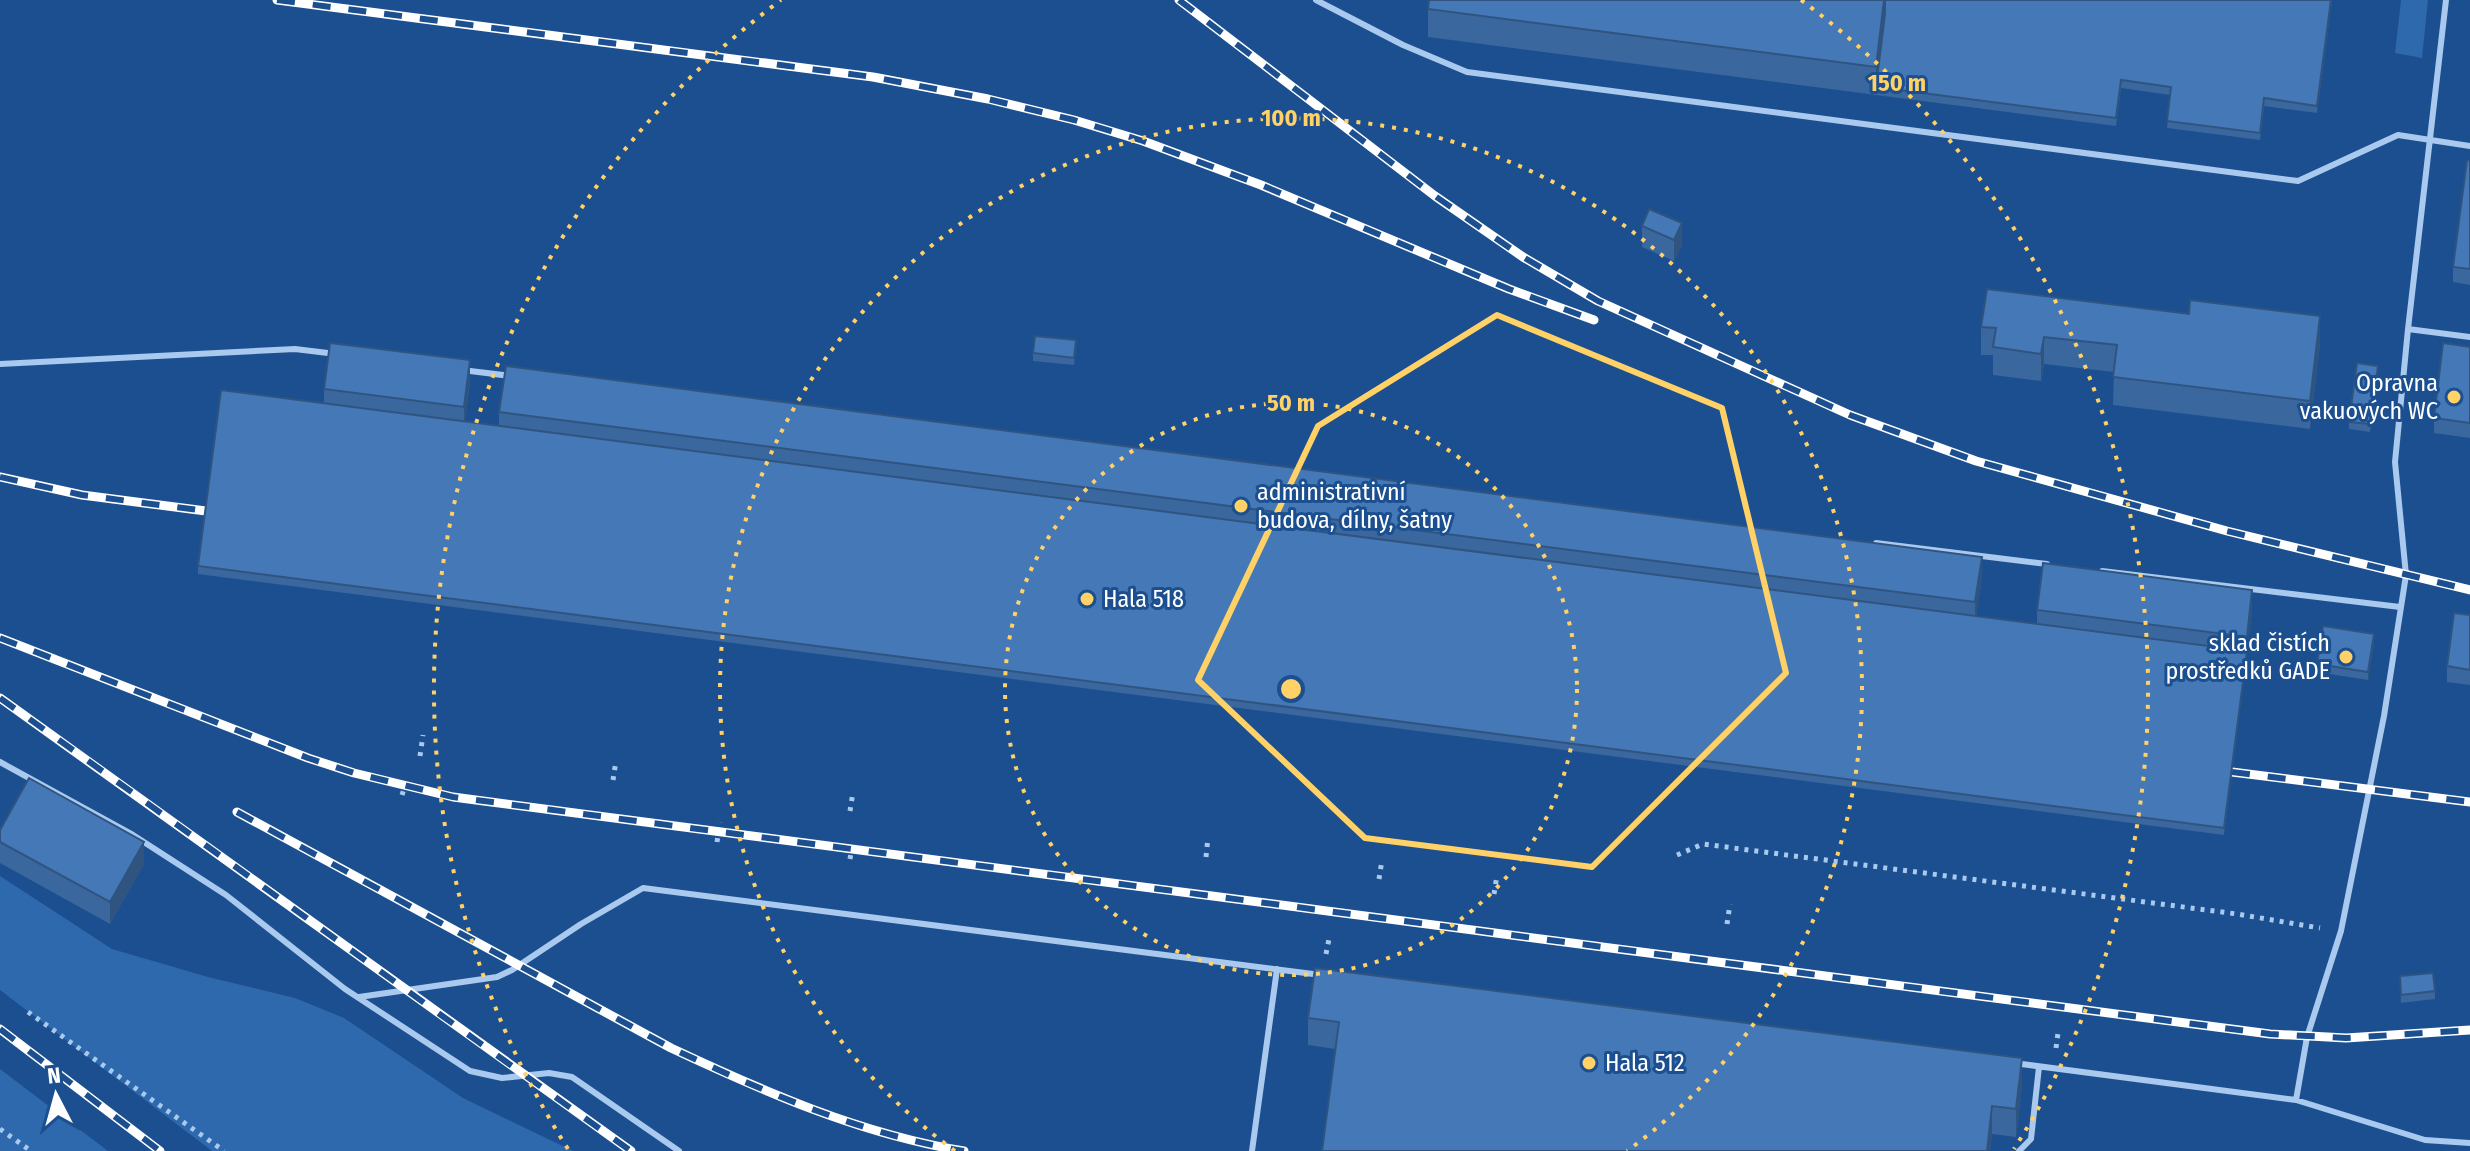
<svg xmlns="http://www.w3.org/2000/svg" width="2470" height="1151" font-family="'Fira Sans Condensed',sans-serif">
  <rect width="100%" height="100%" fill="#1b4f8f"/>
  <path fill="#2e69ad" d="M2401 0H2428L2422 58 2395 53Z
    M0 876 112 949 208 977 295 998 344 1018 463 1098 573 1151H212L0 990Z
    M0 1069 108 1151H0Z"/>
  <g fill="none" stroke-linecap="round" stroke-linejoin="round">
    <path stroke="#a9c9ee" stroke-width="5" stroke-dasharray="4 6" stroke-linecap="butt" d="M420 756 423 735
      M613 780 616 761
      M402 795 408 776
      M850 811 853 792
      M717 842 720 822
      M1677 855 1703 844 2237 914 2320 928
      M1206 857 1208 837
      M850 859 853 840
      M1379 879 1382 860
      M1494 894 1497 875
      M1727 924 1730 904
      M1326 954 1329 939
      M28 1012 224 1151
      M2056 1048 2058 1033
      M0 1129 31 1151"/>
    <path stroke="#a9c9ee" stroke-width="6" d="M1316 0 1403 45 1467 72 2298 181 2398 135 2470 146
      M2446 0 2408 329 2470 337
      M0 364 295 349 336 354
      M462 370 511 376
      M1876 543 2047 564
      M2102 571 2400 607
      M0 762 133 835 226 895 345 989 470 1071 502 1078 549 1073 572 1077 679 1151
      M359 997 497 977 512 970 581 924 643 888 1321 975
      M2014 1063 2296 1100 2425 1140 2470 1143
      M2296 1100 2307 1037 2341 931 2384 716 2406 575 2395 462 2408 329
      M1252 1151 1277 969
      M2019 1151 2031 1139 2039 1067"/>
    <defs>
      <path id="rail" d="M277 0 873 77 988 99 1074 120 1143 141 1261 185 1509 289 1594 320
        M1179 0 1435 196 1523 257 1598 301 1850 415 1976 461 2227 531 2470 590
        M0 477 82 495 206 511
        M0 638 308 758 354 773 453 797 2270 1034 2346 1038 2470 1030
        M0 698C211 848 420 1001 631 1151
        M2232 772 2470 802
        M237 812 671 1048C765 1092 860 1134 964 1151
        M0 1029 160 1151"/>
    </defs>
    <use href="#rail" stroke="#fff" stroke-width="9"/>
    <use href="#rail" stroke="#1b4f8f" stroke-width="6" stroke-dasharray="18" stroke-linecap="butt"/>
  </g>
  <path fill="#3a679d" d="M2332 0 2317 113 2264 106 2260 140 2167 128 2170 95 2121 88 2116 126 1428 37V9Z
    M2470 161V285L2453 282V267Z
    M1649 209 1682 245 1674 261 1642 247V226Z
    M1981 327 2320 344 2310 429 2113 405 2114 372 2044 364 2041 381 1993 375V355H1981Z
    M2470 347V438L2434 433V418Z
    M1076 348 1074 365 1033 361V353Z
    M2378 374 2370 432 2349 429V422Z
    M470 382 465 421 499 426V412L1982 578 1976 616 2037 624V610L2252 612 2224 835 198 574V566L324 403V389Z
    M2470 615V685L2447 682V666Z
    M2374 642 2368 680 2317 672V664Z
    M0 830 144 864 110 924 0 863Z
    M2400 976 2435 991V999L2401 1003Z
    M1308 1018 2022 1086 2016 1137 1992 1134 1990 1151H1322L1335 1049 1308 1045Z"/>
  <path fill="#305480" d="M1884 0 1885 22 1876 95V67Z
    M2331 0H2332L2317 113V106Z
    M1682 223V245L1674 261V240Z
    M2320 316V344L2310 429V401Z
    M2044 337V364L2041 381V354Z
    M470 360V382L464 429V407Z
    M2378 366V374L2370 432V424Z
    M1982 557V578L1975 624V602Z
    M2252 590V612L2224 835 2247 651V637Z
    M2374 634V642L2368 680V672Z
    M144 842V864L110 924V902Z
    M2022 1058V1086L2016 1137V1109Z
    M1992 1106V1134L1990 1151H1987Z"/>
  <path fill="#4478b7" stroke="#305480" stroke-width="2" d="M1429 0H1884L1876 67 1428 9Z
    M1885 0H2331L2317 106 2264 98 2260 133 2167 121 2171 87 2121 80 2116 118 1876 87 1885 14Z
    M2467 160 2470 161V269L2453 267Z
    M1649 209 1682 223 1674 240 1642 226Z
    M1987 289 2189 314 2190 300 2320 316 2310 401 2113 377 2117 345 2044 337 2041 354 1993 347 1996 328 1981 327Z
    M1035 336 1076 340 1074 358 1033 353Z
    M330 343 470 360 464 407 324 389Z
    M2443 343 2470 347V423L2434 418Z
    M2357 363 2378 366 2370 424 2349 422Z
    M506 366 1982 557 1975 602 499 412Z
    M221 390 2247 651 2224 828 198 566Z
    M2043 563 2252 590 2247 637 2037 610Z
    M2454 613 2470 615V670L2447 666Z
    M2323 626 2374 634 2368 672 2317 664Z
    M29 778 144 842 110 902 0 842V830Z
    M1315 968 2022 1058 2016 1109 1992 1106 1987 1151H1322L1339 1022 1308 1018Z
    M2433 973 2435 991 2401 995 2400 976Z"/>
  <path fill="none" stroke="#ffd166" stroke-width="6" stroke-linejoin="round" d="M1497 315 1722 408 1786 673 1592 867 1365 838 1198 680 1318 426Z"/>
  <g fill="none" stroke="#ffd166" stroke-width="4" stroke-dasharray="4 8">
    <circle cx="1291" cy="689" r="286"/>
    <path d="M955 1151A571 571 0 1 1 1627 1151"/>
    <path d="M568 1149A857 857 0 0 1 781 0M1801 0A857 857 0 0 1 2014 1149"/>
  </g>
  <g fill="#ffd166" stroke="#1b4f8f" stroke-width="3">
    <circle cx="2454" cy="397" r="8"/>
    <circle cx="1241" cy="506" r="8"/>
    <circle cx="1087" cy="599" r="8"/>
    <circle cx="2346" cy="657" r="8"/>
    <circle cx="1589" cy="1063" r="8"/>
  </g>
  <g text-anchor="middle" stroke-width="6" stroke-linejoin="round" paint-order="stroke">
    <g font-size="24" fill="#fff" stroke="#1b4f8f" text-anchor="start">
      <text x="2438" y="391" text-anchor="end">Opravna<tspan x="2438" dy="28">vakuových WC</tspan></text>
      <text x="1257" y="500">administrativní<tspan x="1257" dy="28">budova, dílny, šatny</tspan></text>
      <text x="1103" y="607">Hala 518</text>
      <text x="2330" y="651" text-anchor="end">sklad čistích<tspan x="2330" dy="28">prostředků GADE</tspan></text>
      <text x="1605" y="1071">Hala 512</text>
    </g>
  </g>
  <circle cx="1291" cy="689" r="12" fill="#ffd166" stroke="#1b4f8f" stroke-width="4"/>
  <g font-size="24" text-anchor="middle" font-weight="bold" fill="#ffd166" stroke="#1b4f8f" stroke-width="6" stroke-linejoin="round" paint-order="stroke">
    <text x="1897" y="91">150 m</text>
    <text x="1291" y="126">100 m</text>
    <text x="1291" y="411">50 m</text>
  </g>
  <g transform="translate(56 1095) rotate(354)" stroke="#1b4f8f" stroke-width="6" paint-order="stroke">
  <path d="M0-6L14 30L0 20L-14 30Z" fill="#ffffff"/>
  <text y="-12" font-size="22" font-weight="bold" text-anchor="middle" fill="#ffffff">N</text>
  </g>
</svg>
